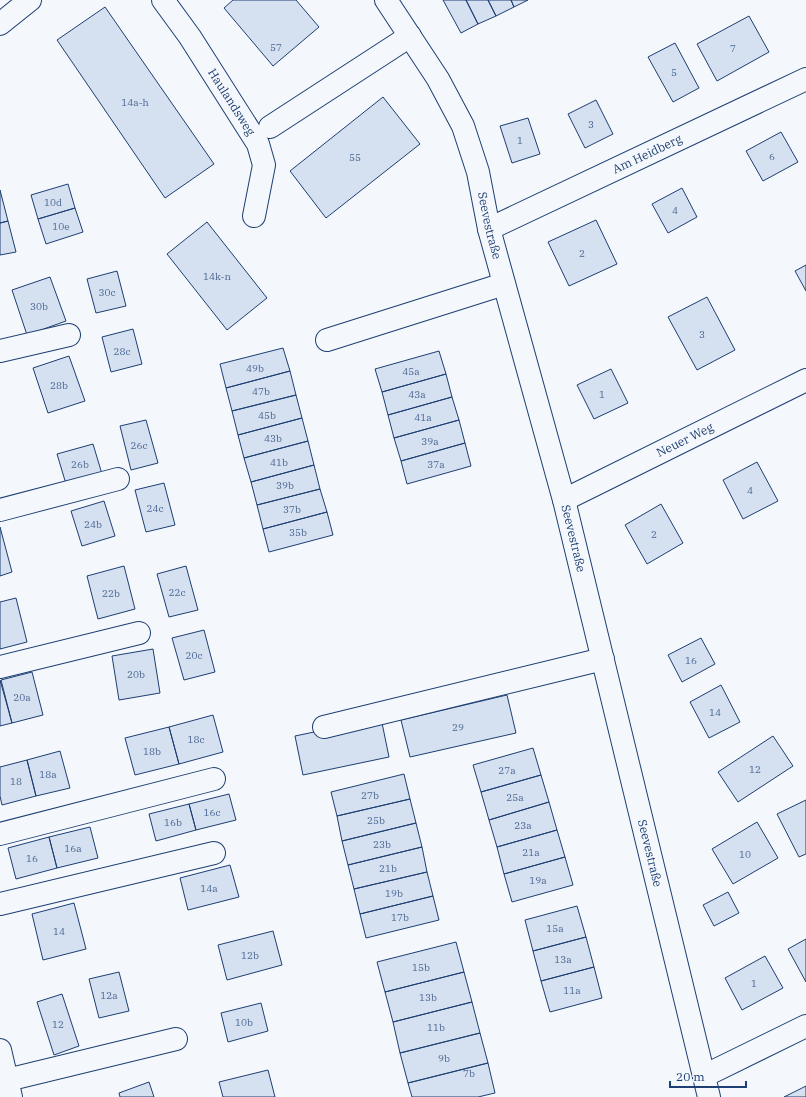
<svg xmlns="http://www.w3.org/2000/svg" width="806" height="1097" font-family="'IBM Plex Serif',serif">
  <rect width="100%" height="100%" fill="#f4f7fb"/>
  <path fill="#d5e0f0" stroke="#1d3f73" d="M233 0H296L319 27 273 66 224 8Z
    M443 0H466L478 24 461 33Z
    M466 0H488L496 16 478 24Z
    M488 0H511L514 7 496 16Z
    M511 0H528L514 7Z
    M105 7 214 164 165 198 57 40Z
    M749 16 769 52 717 81 697 44Z
    M675 43 699 88 673 102 648 57Z
    M383 97 420 144 326 218 290 171Z
    M596 100 613 134 585 148 568 114Z
    M528 118 540 154 512 163 500 126Z
    M781 132 798 162 763 181 746 151Z
    M68 184 75 208 38 219 31 195Z
    M682 188 697 217 668 233 652 204Z
    M0 190 8 221 0 223Z
    M75 208 83 232 46 244 38 219Z
    M596 220 617 264 569 286 548 242Z
    M8 221 16 252 0 255V223Z
    M207 222 267 298 227 330 167 254Z
    M806 265V291L795 271Z
    M117 271 126 306 96 313 87 279Z
    M50 277 66 321 27 335 12 290Z
    M707 297 735 350 697 370 668 317Z
    M133 329 142 364 111 372 102 337Z
    M283 348 290 371 226 388 220 364Z
    M439 351 446 374 382 392 375 369Z
    M69 356 85 401 48 413 33 368Z
    M611 369 628 403 594 419 577 385Z
    M290 371 296 395 232 411 226 388Z
    M446 374 452 397 388 415 382 392Z
    M296 395 302 418 238 435 232 411Z
    M452 397 459 420 394 438 388 415Z
    M302 418 308 441 244 458 238 435Z
    M146 420 158 463 131 470 120 426Z
    M459 420 465 443 401 461 394 438Z
    M308 441 314 465 251 482 244 458Z
    M465 443 471 466 407 484 401 461Z
    M93 444 102 474 66 484 57 454Z
    M757 462 778 501 743 519 723 480Z
    M314 465 320 489 257 505 251 482Z
    M164 483 175 525 146 532 135 490Z
    M320 489 327 512 263 529 257 505Z
    M104 501 115 536 82 546 71 511Z
    M661 504 683 543 647 564 625 525Z
    M327 512 333 535 269 552 263 529Z
    M0 527 12 572 0 576Z
    M124 566 135 609 98 619 87 576Z
    M186 566 198 610 169 617 157 574Z
    M16 598 27 642 0 649V602Z
    M204 630 215 672 184 680 172 638Z
    M701 638 715 664 682 682 668 655Z
    M153 649 160 693 119 700 112 656Z
    M32 672 43 715 12 723 1 680Z
    M0 680 12 723 0 726Z
    M721 685 740 722 709 738 690 702Z
    M507 695 516 733 410 757 401 720Z
    M213 715 223 752 179 764 169 727Z
    M381 718 389 757 303 775 295 736Z
    M169 727 179 764 135 775 125 738Z
    M773 736 793 766 738 802 718 772Z
    M533 748 541 775 481 792 473 765Z
    M60 751 70 788 36 796 27 760Z
    M27 760 36 796 2 805 0 796V767Z
    M404 774 410 799 337 816 331 792Z
    M541 775 549 802 489 820 481 792Z
    M229 794 236 820 196 830 189 804Z
    M410 799 416 823 342 841 337 816Z
    M806 800V854L799 857 777 814Z
    M549 802 557 830 497 847 489 820Z
    M189 804 196 830 156 841 149 814Z
    M757 822 778 858 733 884 712 849Z
    M416 823 422 847 348 865 342 841Z
    M90 827 98 858 57 868 49 837Z
    M557 830 565 857 504 874 497 847Z
    M49 837 57 868 16 879 8 848Z
    M422 847 427 872 354 889 348 865Z
    M565 857 573 885 512 902 504 874Z
    M230 865 239 897 188 910 180 878Z
    M427 872 433 896 360 914 354 889Z
    M728 892 739 913 714 926 703 905Z
    M433 896 439 920 366 938 360 914Z
    M74 903 86 949 43 960 32 914Z
    M577 906 586 937 533 951 525 920Z
    M273 931 282 965 227 980 218 945Z
    M586 937 594 967 541 981 533 951Z
    M806 939V982L788 949Z
    M456 942 464 972 385 992 377 962Z
    M765 956 783 988 742 1010 725 978Z
    M594 967 602 998 550 1012 541 981Z
    M119 972 129 1011 99 1018 89 979Z
    M464 972 472 1002 393 1022 385 992Z
    M62 994 79 1046 54 1055 37 1002Z
    M472 1002 480 1033 400 1053 393 1022Z
    M261 1003 268 1031 228 1042 221 1013Z
    M480 1033 488 1063 408 1083 400 1053Z
    M488 1063 495 1093 478 1097H412L408 1083Z
    M268 1070 275 1097H223L219 1082Z
    M149 1082 154 1097H120L119 1093Z
    M806 1086V1097H784Z"/>
  <g fill="none" stroke-linecap="round" stroke-linejoin="round">
    <defs>
      <g id="minor">
        <path id="s1" d="M163 0 190 37 258 144 264 165 254 216"/>
        <path id="s2" d="M386 0 438 79 463 126 478 172 489 229 564 500 709 1097"/>
        <path d="M0 24 30 0"/>
        <path d="M270 127 410 36"/>
        <path id="s3" d="M489 229 806 79"/>
        <path d="M327 340 504 284"/>
        <path d="M0 351 69 335"/>
        <path id="s4" d="M564 500 806 380"/>
        <path d="M0 510 118 479"/>
        <path d="M0 667 139 633"/>
        <path d="M324 727 603 659"/>
        <path d="M0 834 214 779"/>
        <path d="M0 904 214 853"/>
        <path d="M0 1050 11 1097"/>
        <path d="M704 1076 806 1026"/>
        <path d="M7 1080 176 1039"/>
      </g>
    </defs>
    <use href="#minor" stroke="#1d3f73" stroke-width="24"/>
    <use href="#minor" stroke="#f4f7fb" stroke-width="22"/>
  </g>
  <g text-anchor="middle" stroke-width="3" stroke-linejoin="round" paint-order="stroke">
    <g font-size="10" fill="#4b6792">
      <text x="276" y="51">57</text>
      <text x="733" y="52">7</text>
      <text x="674" y="76">5</text>
      <text x="135" y="106">14a-h</text>
      <text x="591" y="128">3</text>
      <text x="520" y="144">1</text>
      <text x="772" y="160">6</text>
      <text x="355" y="161">55</text>
      <text x="53" y="206">10d</text>
      <text x="675" y="214">4</text>
      <text x="61" y="230">10e</text>
      <text x="582" y="257">2</text>
      <text x="217" y="280">14k-n</text>
      <text x="107" y="296">30c</text>
      <text x="39" y="310">30b</text>
      <text x="702" y="338">3</text>
      <text x="122" y="355">28c</text>
      <text x="255" y="372">49b</text>
      <text x="411" y="375">45a</text>
      <text x="59" y="389">28b</text>
      <text x="261" y="395">47b</text>
      <text x="417" y="398">43a</text>
      <text x="602" y="398">1</text>
      <text x="267" y="419">45b</text>
      <text x="423" y="421">41a</text>
      <text x="273" y="442">43b</text>
      <text x="430" y="445">39a</text>
      <text x="139" y="449">26c</text>
      <text x="279" y="466">41b</text>
      <text x="80" y="468">26b</text>
      <text x="436" y="468">37a</text>
      <text x="285" y="489">39b</text>
      <text x="750" y="494">4</text>
      <text x="155" y="512">24c</text>
      <text x="292" y="513">37b</text>
      <text x="93" y="528">24b</text>
      <text x="298" y="536">35b</text>
      <text x="654" y="538">2</text>
      <text x="177" y="596">22c</text>
      <text x="111" y="597">22b</text>
      <text x="194" y="659">20c</text>
      <text x="691" y="664">16</text>
      <text x="136" y="678">20b</text>
      <text x="22" y="701">20a</text>
      <text x="715" y="716">14</text>
      <text x="458" y="731">29</text>
      <text x="196" y="743">18c</text>
      <text x="152" y="755">18b</text>
      <text x="755" y="773">12</text>
      <text x="507" y="774">27a</text>
      <text x="48" y="778">18a</text>
      <text x="16" y="785">18</text>
      <text x="370" y="799">27b</text>
      <text x="515" y="801">25a</text>
      <text x="212" y="816">16c</text>
      <text x="376" y="824">25b</text>
      <text x="173" y="826">16b</text>
      <text x="523" y="829">23a</text>
      <text x="382" y="848">23b</text>
      <text x="73" y="852">16a</text>
      <text x="531" y="856">21a</text>
      <text x="745" y="858">10</text>
      <text x="32" y="862">16</text>
      <text x="388" y="872">21b</text>
      <text x="538" y="884">19a</text>
      <text x="209" y="892">14a</text>
      <text x="394" y="897">19b</text>
      <text x="400" y="921">17b</text>
      <text x="555" y="932">15a</text>
      <text x="59" y="935">14</text>
      <text x="250" y="959">12b</text>
      <text x="563" y="963">13a</text>
      <text x="421" y="971">15b</text>
      <text x="754" y="987">1</text>
      <text x="572" y="994">11a</text>
      <text x="109" y="999">12a</text>
      <text x="428" y="1001">13b</text>
      <text x="244" y="1026">10b</text>
      <text x="58" y="1028">12</text>
      <text x="436" y="1031">11b</text>
      <text x="444" y="1062">9b</text>
      <text x="469" y="1077">7b</text>
    </g>
    <g font-size="12" fill="#1d3f73" stroke="#f4f7fb">
      <text dy="4" stroke="none"><textPath href="#s1" startOffset="123">Haulandsweg</textPath></text>
      <text dy="4" stroke="none"><textPath href="#s3" startOffset="175">Am Heidberg</textPath></text>
      <text dy="4" stroke="none"><textPath href="#s2" startOffset="251">Seevestraße</textPath></text>
      <text dy="4" stroke="none"><textPath href="#s4" startOffset="135">Neuer Weg</textPath></text>
      <text dy="4" stroke="none"><textPath href="#s2" startOffset="575">Seevestraße</textPath></text>
      <text dy="4" stroke="none"><textPath href="#s2" startOffset="899">Seevestraße</textPath></text>
    </g>
  </g>
  <path d="M670 1081v6h76v-6" fill="none" stroke="#1d3f73" stroke-width="2"/>
  <text x="676" y="1081" font-size="12" fill="#1d3f73" stroke="#f4f7fb" stroke-width="3" paint-order="stroke">20 m</text>
</svg>
